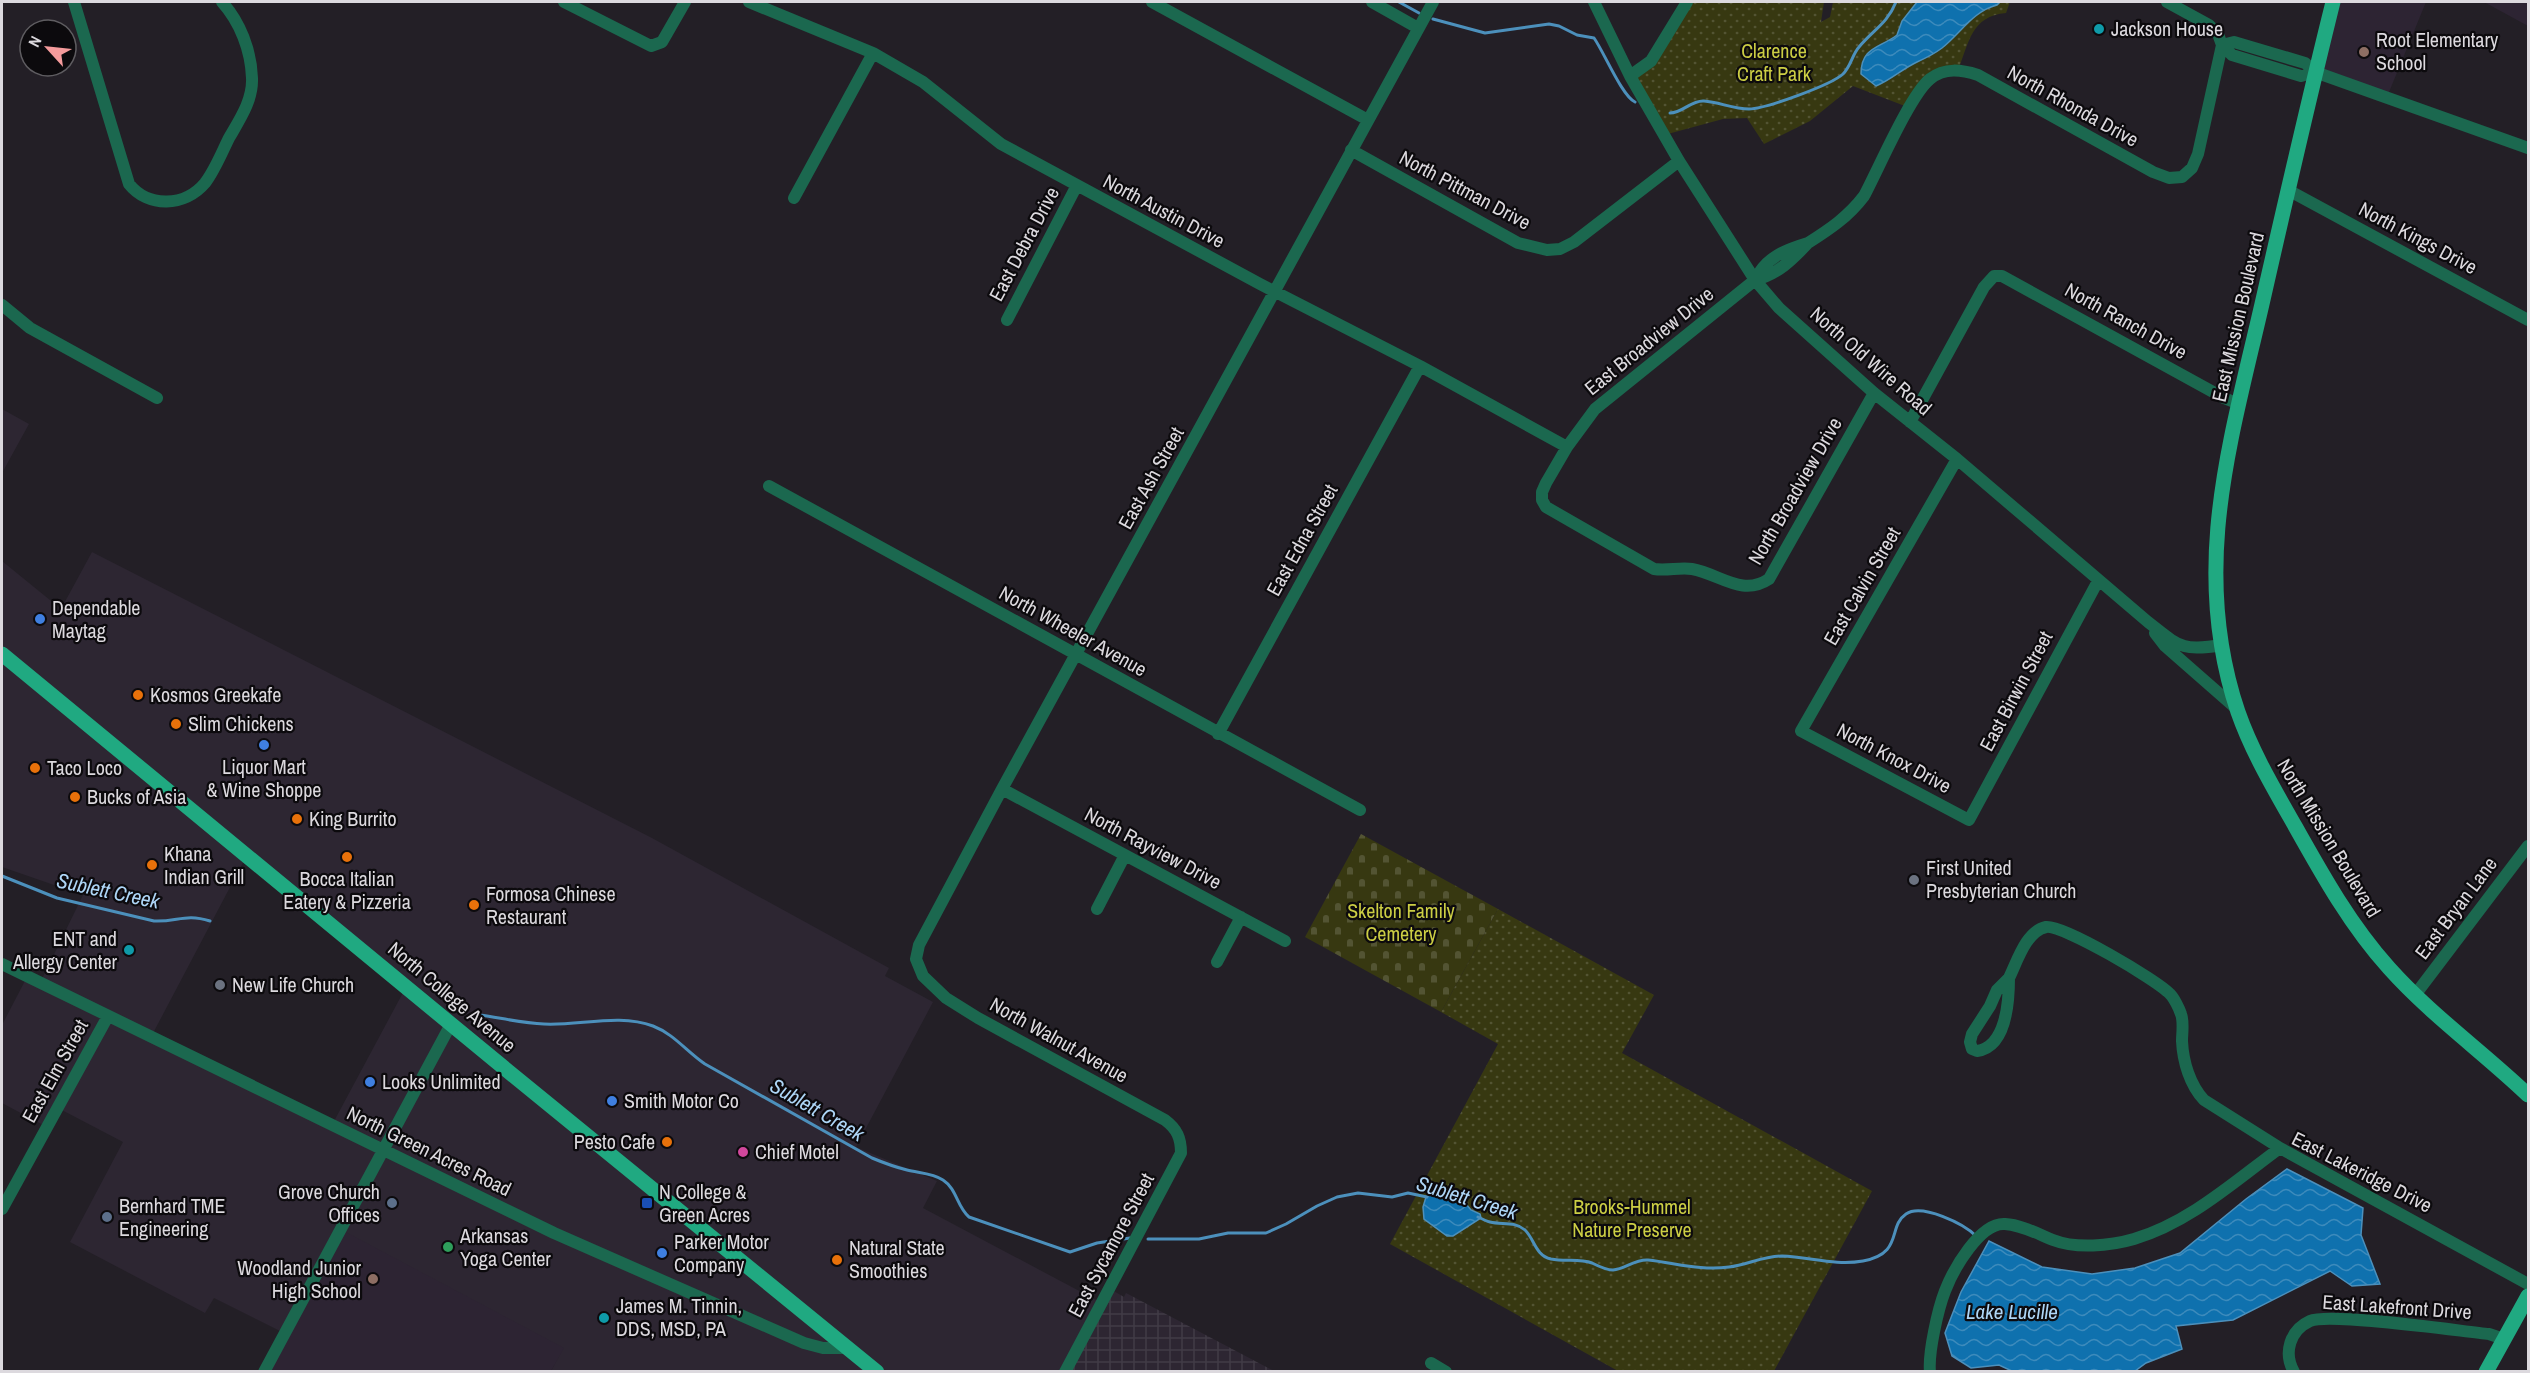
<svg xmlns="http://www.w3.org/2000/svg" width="2530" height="1373" font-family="'Archivo Narrow',sans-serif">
  <defs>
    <pattern id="industrial-grid" width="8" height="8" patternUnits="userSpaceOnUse" patternTransform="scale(1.5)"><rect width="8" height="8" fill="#2d2632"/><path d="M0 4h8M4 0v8" fill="none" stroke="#413b46"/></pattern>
    <pattern id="cemetery-stones" width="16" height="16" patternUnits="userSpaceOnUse" patternTransform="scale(1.5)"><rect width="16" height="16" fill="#373811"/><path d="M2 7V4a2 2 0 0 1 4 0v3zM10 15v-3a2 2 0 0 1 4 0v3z" fill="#535433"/></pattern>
    <pattern id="park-dots" width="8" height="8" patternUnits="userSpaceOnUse" patternTransform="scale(1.5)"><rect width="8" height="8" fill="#373811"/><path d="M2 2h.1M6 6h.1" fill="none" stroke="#535433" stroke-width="1.8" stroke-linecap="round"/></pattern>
    <pattern id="water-waves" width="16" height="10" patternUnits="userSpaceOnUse" patternTransform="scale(1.5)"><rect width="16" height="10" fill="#0f71ae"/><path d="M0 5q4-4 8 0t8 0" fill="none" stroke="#3d8bbc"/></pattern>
  </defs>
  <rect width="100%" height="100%" fill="#231f26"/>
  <path fill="#2d2632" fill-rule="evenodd" d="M2 409 29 424 2 473Z
    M92 552 652 838 889 968 885 976 933 1002 856 1147 937 1181 923 1208 1102 1303 1065 1371H551L563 1348 284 1333 214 1298 205 1313 70 1242 123 1142 58 1108 47 1127 2 1103V1025L27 977 40 983 83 895 2 867V561L61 609ZM247 855 406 987 332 1125 151 1037Z"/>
  <path fill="url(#industrial-grid)" d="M1110 1289 1124 1297 1126 1293 1274 1371 1065 1372Z"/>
  <path fill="#2d2433" d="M2333 2H2426L2387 97 2315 72Z
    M2484 2H2528V26Z
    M340 1229 564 1348 551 1371 264 1372Z"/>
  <path fill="url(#cemetery-stones)" d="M1361 834 1498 909 1441 1012 1305 937Z"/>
  <path fill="url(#park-dots)" d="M1687 2H1824L1821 22 1830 17 1833 2H2010L2006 13C1971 16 1969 43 1958 70L1945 71 1910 108 1853 86 1810 121 1764 144 1747 118 1723 119 1664 135 1630 76 1651 60Z
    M1498 909 1654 995 1622 1053 1872 1191 1774 1371H1618L1390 1244 1498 1044 1441 1012Z"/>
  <path fill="url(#water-waves)" stroke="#4c90bc" stroke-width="1.5" d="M1917 2H2000L1997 5C1973 11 1961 33 1942 48 1934 54 1926 58 1917 62 1902 69 1891 80 1876 86L1861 74C1861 47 1880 48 1897 35L1902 21Z
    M2287 1169 2363 1208 2361 1235 2380 1284 2352 1286 2330 1271 2233 1320 2176 1326 2182 1349 2146 1363 2135 1371 2014 1372 1999 1365 1971 1368 1952 1356 1945 1333 1961 1292 1989 1241 2042 1267 2092 1274 2135 1268 2180 1253 2246 1199Z
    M1434 1193C1448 1192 1451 1202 1466 1204L1471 1210 1480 1214 1481 1218 1453 1236H1447L1424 1219 1423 1207 1426 1197Z"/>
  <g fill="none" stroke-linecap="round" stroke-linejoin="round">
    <path stroke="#4c90bc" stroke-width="3" d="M1399 2 1419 13
      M1433 19 1485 33 1549 24 1559 26 1577 35 1594 38C1604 52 1622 96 1635 102
      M1670 113C1683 113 1691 100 1704 101 1719 102 1733 109 1749 109 1765 109 1831 85 1843 74 1851 66 1852 55 1859 47 1874 29 1887 24 1896 2
      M2 876 57 898 154 921C178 922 185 913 210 921
      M480 1015C501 1018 522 1023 544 1024 579 1026 619 1013 653 1026 674 1034 687 1052 705 1064L872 1158C884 1163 895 1167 907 1170 919 1173 933 1173 943 1180 957 1189 957 1207 969 1217L1070 1252 1097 1243 1130 1238
      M1478 1217C1482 1219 1486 1221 1490 1222 1502 1225 1515 1221 1525 1230 1535 1240 1535 1255 1551 1259 1565 1262 1579 1258 1592 1263 1598 1266 1606 1270 1613 1270 1625 1269 1635 1259 1648 1260 1676 1263 1701 1271 1729 1267 1747 1265 1763 1256 1782 1256 1810 1257 1835 1266 1863 1261 1904 1253 1887 1227 1906 1214 1922 1203 1964 1224 1976 1236
      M1148 1239H1199L1228 1233H1266L1286 1224 1317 1206 1337 1197 1358 1193 1392 1197 1408 1193 1427 1197"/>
    <path stroke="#1b684f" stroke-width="12" d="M74 2 129 184C148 208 185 207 205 183 215 170 222 152 229 138 240 119 253 100 252 78 251 50 240 22 222 2
      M564 2 651 46 662 42 685 2
      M749 2 873 53 923 82 1001 144 1260 284 1420 366 1567 447
      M1152 2 1368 120
      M1372 2 1418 28
      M1594 2 1630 76 1679 161 1755 280 1779 308 1874 393 1957 459 2148 622C2179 646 2181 652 2222 645
      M2167 2 2209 25 2218 34 2222 45 2232 55 2301 76 2315 72
      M2222 45 2234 42 2305 63 2315 72 2528 148
      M1630 76 1651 61 1687 2
      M1351 150 1518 243 1547 250 1560 249 1574 242 1679 161
      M2288 190 2528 320
      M794 198 873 53
      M1808 243C1830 229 1848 217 1864 196 1878 170 1910 95 1930 79 1945 67 1962 70 1978 75L2153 172 2169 178 2182 177 2192 168 2198 154 2222 45
      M1755 280C1778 274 1792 260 1808 243 1785 250 1766 257 1755 280L1595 409 1567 447 1546 483 1542 492V500L1546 507 1654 569C1667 571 1680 567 1692 569 1720 574 1742 597 1769 579L1874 393
      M2 305 30 328 157 398
      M1007 320 1076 187
      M1910 422 1984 287 1994 276H2002L2224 398 2239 404
      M1957 459 1801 731 1969 820 2098 581
      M769 486 1360 810
      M2155 633 2165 646 2238 710
      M1218 734 1420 366
      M1002 789 1285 941
      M1097 909 1125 855
      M1217 962 1241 917
      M2 964 554 1233 804 1343 823 1348H848
      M2009 978C2017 962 2026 931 2046 927 2062 924 2157 980 2170 994 2174 998 2179 1008 2181 1014 2184 1022 2182 1033 2182 1041 2183 1062 2190 1085 2204 1100L2280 1148
      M2009 978C2009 1002 2006 1047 1977 1051L1972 1049 1970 1042 1972 1034 1990 1006 1997 990Z
      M2415 995 2528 846
      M2 1209 108 1016
      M1431 1363 1446 1372
      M264 1372 451 1024
      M1065 1372 1181 1153C1181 1138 1177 1129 1165 1120L978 1018 946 998 923 976 916 959 919 945 1002 789 1433 2
      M1930 1372C1928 1353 1938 1309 1945 1291 1953 1270 1980 1222 2005 1224 2022 1225 2038 1234 2053 1240 2076 1249 2110 1246 2134 1239 2189 1223 2235 1181 2280 1148L2528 1284
      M2294 1372C2283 1353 2290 1330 2310 1321 2329 1312 2459 1331 2489 1334L2504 1339"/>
    <path stroke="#20a981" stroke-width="15" d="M2333 2C2308 102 2285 203 2262 304 2230 443 2190 570 2238 712 2252 752 2274 789 2295 826 2323 876 2351 926 2389 968 2431 1015 2483 1052 2528 1095
      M2 654 509 1072 877 1372
      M2486 1372 2528 1296"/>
  </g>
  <g fill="#0f9aa8" stroke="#0c0a0d" stroke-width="2">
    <circle cx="2099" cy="29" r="6"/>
    <circle cx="129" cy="950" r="6"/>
    <circle cx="604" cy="1318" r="6"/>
  </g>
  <g fill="#8d6e63" stroke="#0c0a0d" stroke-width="2">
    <circle cx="2364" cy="52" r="6"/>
    <circle cx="373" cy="1279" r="6"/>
  </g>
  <g fill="#3f7fe0" stroke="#0c0a0d" stroke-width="2">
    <circle cx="40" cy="619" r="6"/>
    <circle cx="264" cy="745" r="6"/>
    <circle cx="370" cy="1082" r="6"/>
    <circle cx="612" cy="1101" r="6"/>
    <circle cx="662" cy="1253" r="6"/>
  </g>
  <g fill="#e8710a" stroke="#0c0a0d" stroke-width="2">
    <circle cx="138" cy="695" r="6"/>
    <circle cx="176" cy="724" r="6"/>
    <circle cx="35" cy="768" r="6"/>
    <circle cx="75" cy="797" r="6"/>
    <circle cx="297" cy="819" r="6"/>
    <circle cx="347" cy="857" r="6"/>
    <circle cx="152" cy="865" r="6"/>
    <circle cx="474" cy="905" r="6"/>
    <circle cx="667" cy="1142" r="6"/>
    <circle cx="837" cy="1260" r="6"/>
  </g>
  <g fill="#6b7280" stroke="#0c0a0d" stroke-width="2">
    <circle cx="1914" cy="880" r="6"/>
    <circle cx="220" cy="985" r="6"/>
  </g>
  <circle fill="#d1479c" stroke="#0c0a0d" stroke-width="2" cx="743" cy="1152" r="6"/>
  <g fill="#5c6f8a" stroke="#0c0a0d" stroke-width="2">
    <circle cx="392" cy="1203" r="6"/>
    <circle cx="107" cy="1217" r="6"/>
  </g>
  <rect fill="#1a4fb4" stroke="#0c0a0d" stroke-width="2" x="641" y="1197" width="12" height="12" rx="3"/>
  <circle fill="#2e9e5b" stroke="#0c0a0d" stroke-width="2" cx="448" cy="1247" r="6"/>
  <g text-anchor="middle" stroke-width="4.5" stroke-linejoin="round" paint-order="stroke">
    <g font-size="20" fill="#dcd9de" stroke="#0c0a0d" text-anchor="start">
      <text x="2111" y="36">Jackson House</text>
      <text x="2376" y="47">Root Elementary<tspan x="2376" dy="23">School</tspan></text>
      <text x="52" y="615">Dependable<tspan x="52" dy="23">Maytag</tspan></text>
      <text x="150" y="702">Kosmos Greekafe</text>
      <text x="188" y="731">Slim Chickens</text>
      <text x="264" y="774" text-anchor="middle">Liquor Mart<tspan x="264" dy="23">&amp; Wine Shoppe</tspan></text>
      <text x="47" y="775">Taco Loco</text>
      <text x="87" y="804">Bucks of Asia</text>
      <text x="309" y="826">King Burrito</text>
      <text x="164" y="861">Khana<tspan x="164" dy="23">Indian Grill</tspan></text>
      <text x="1926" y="875">First United<tspan x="1926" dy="23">Presbyterian Church</tspan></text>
      <text x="347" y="886" text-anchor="middle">Bocca Italian<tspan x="347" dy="23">Eatery &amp; Pizzeria</tspan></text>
      <text x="486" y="901">Formosa Chinese<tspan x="486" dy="23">Restaurant</tspan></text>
      <text x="117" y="946" text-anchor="end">ENT and<tspan x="117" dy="23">Allergy Center</tspan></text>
      <text x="232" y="992">New Life Church</text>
      <text x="382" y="1089">Looks Unlimited</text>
      <text x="624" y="1108">Smith Motor Co</text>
      <text x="655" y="1149" text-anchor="end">Pesto Cafe</text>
      <text x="755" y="1159">Chief Motel</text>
      <text x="380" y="1199" text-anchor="end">Grove Church<tspan x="380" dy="23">Offices</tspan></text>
      <text x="659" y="1199">N College &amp;<tspan x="659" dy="23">Green Acres</tspan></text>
      <text x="119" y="1213">Bernhard TME<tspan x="119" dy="23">Engineering</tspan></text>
      <text x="460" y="1243">Arkansas<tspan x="460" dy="23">Yoga Center</tspan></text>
      <text x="674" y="1249">Parker Motor<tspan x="674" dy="23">Company</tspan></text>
      <text x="849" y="1255">Natural State<tspan x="849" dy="23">Smoothies</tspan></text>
      <text x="361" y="1275" text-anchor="end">Woodland Junior<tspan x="361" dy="23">High School</tspan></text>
      <text x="616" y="1313">James M. Tinnin,<tspan x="616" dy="23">DDS, MSD, PA</tspan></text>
    </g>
    <g font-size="20" fill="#ccce44" stroke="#0c0a0d">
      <text x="1774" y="58">Clarence<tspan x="1774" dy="23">Craft Park</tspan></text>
      <text x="1401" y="918">Skelton Family<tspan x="1401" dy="23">Cemetery</tspan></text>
      <text x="1632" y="1214">Brooks-Hummel<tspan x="1632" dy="23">Nature Preserve</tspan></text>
    </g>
    <g font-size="20" fill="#dcd9de" stroke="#0c0a0d">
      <text transform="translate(2073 106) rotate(29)" y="7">North Rhonda Drive</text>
      <text transform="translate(1465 190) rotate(28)" y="7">North Pittman Drive</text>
      <text transform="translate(1164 211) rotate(28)" y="7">North Austin Drive</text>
      <text transform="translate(2418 238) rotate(28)" y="7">North Kings Drive</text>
      <text transform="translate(1024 244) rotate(-62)" y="7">East Debra Drive</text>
      <text transform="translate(2238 317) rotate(-77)" y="7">East Mission Boulevard</text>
      <text transform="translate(2126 321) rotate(29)" y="7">North Ranch Drive</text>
      <text transform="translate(1649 341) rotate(-39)" y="7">East Broadview Drive</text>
      <text transform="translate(1871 361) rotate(41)" y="7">North Old Wire Road</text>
      <text transform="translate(1151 478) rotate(-61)" y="7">East Ash Street</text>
      <text transform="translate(1795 491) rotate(-60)" y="7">North Broadview Drive</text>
      <text transform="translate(1302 540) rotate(-61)" y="7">East Edna Street</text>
      <text transform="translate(1862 586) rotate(-60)" y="7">East Calvin Street</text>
      <text transform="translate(1073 631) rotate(29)" y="7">North Wheeler Avenue</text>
      <text transform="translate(2016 691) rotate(-62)" y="7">East Birwin Street</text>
      <text transform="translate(1894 758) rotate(28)" y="7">North Knox Drive</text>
      <text transform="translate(2329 838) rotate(59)" y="7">North Mission Boulevard</text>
      <text transform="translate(1153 848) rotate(28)" y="7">North Rayview Drive</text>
      <text transform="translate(2456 908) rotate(-53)" y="7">East Bryan Lane</text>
      <text transform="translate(452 997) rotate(40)" y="7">North College Avenue</text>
      <text transform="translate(1059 1040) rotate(29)" y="7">North Walnut Avenue</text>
      <text transform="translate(55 1071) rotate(-61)" y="7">East Elm Street</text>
      <text transform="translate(429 1151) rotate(26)" y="7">North Green Acres Road</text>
      <text transform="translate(2362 1172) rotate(27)" y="7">East Lakeridge Drive</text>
      <text transform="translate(1111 1245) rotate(-62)" y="7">East Sycamore Street</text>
      <text transform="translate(2397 1307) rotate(4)" y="7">East Lakefront Drive</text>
    </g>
    <g font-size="21" font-style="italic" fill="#aed6f7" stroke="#0c0a0d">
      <text transform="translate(108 891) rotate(12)" y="7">Sublett Creek</text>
      <text transform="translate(817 1110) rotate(30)" y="7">Sublett Creek</text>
      <text transform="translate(1467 1198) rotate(17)" y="7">Sublett Creek</text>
      <text x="2012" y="1319">Lake Lucille</text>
    </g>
  </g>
  <rect width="2530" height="1373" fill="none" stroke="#dcd9de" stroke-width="6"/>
  <g transform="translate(48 48) rotate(297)"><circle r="28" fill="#0c0a0d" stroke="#5f5d61" stroke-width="1.5"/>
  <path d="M0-4.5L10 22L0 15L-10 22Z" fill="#f59b9c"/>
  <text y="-9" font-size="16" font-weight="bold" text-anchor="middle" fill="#dcd9de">N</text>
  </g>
</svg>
